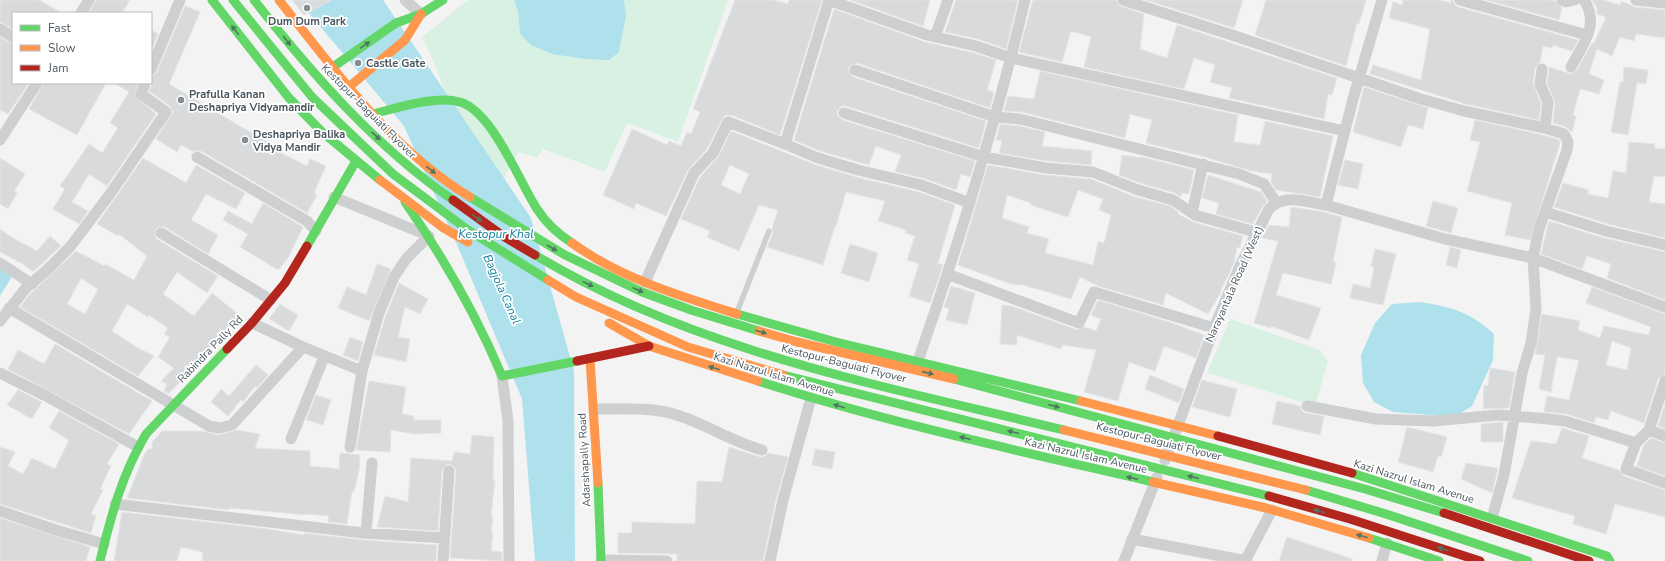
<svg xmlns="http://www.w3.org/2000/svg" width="1665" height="561" font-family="'Nunito Sans',sans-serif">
  <rect width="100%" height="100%" fill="#f3f3f3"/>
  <path fill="#d9f1e2" d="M468 0H728L678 142 627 123 605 172 543 149 537 158 519 152 491 201 456 122 433 60 422 37Z
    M1230 319 1320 350 1328 361 1315 406 1207 373Z"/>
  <path fill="#afe1ed" d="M298 0H383L531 218 574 371 575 561H535L522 399 458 247 404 126Z
    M514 0H624L626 16 619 52 609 60 585 59 552 54 531 45 520 34 518 11Z
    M0 268 13 275 0 296Z
    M1420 302C1452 307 1470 312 1494 334L1493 360 1472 406 1454 417 1393 412 1374 402 1363 383 1361 355 1375 323 1392 304Z"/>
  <path fill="#d9dadb" stroke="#e4e5e6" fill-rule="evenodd" d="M0 0H39L62 13H13V29L0 22Z
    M96 0H130L122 13H89Z
    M292 0H331L304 15Z
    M735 0H774L788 4 789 0H822L780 135 731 115 724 116 707 149 688 170 666 216 636 203 634 209 603 195 632 129 667 145 669 141 681 146 687 132 691 134 700 112 693 109Z
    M850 0H930L923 26Z
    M956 0H1018L1006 49 978 39 945 32Z
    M1033 0H1116L1120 6 1144 14 1140 49 1167 58 1177 25 1337 78 1332 95 1328 94 1324 119 1229 98 1232 88 1210 82 1215 65 1194 58 1184 89 1084 67 1091 37 1071 31 1062 62 1019 52Z
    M1146 0H1243L1234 28Z
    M1266 0H1366L1359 24 1357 23 1346 66 1255 35Z
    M1403 0H1440L1451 3V0H1453L1455 5 1458 7 1578 40 1572 51 1553 45 1552 48 1543 46 1540 62 1535 68 1533 83 1541 103 1539 120 1466 104 1370 74 1373 65 1421 80 1430 29 1389 18 1393 2 1402 5Z
    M1486 0H1551L1555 1 1562 8 1559 20Z
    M1592 0H1604L1620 5 1621 1 1635 7 1665 10V38L1636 34 1634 41 1620 37 1612 56 1597 49 1589 74 1604 80 1599 94 1580 89 1573 115 1576 116 1572 132 1566 127 1553 123 1555 102 1547 83 1549 67 1571 74 1577 70 1592 43H1594L1606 17 1597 14V8Z
    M185 6 200 12 169 84 282 151 281 153 307 166 310 159 326 166 314 193 317 195 307 213 201 151H193L181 145 177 152 156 139 173 112 170 106 149 91 152 85 151 76 157 72Z
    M834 9 925 42 974 53 996 60 987 90 994 92 990 108 857 63 851 65 848 68 850 74 853 77 986 121 979 148 846 106H842L837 111V115L842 120 975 161 970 177 961 174 956 190 923 178 895 172 901 155 876 146 869 165 820 151 794 140Z
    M151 30 158 34 151 51Z
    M0 37 13 44V83H29L8 114 0 110Z
    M1624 67 1648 70 1646 84 1637 83 1628 135 1611 132 1620 82H1623Z
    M1040 71 1238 115 1234 142 1260 145 1265 121 1333 136 1320 197 1276 190 1271 182 1272 174 1251 171 1205 157 1146 143 1152 120 1130 114 1125 138 1022 112 1004 111 1008 96 1034 99Z
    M44 83H106L77 135 29 109Z
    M114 83H138L135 96 156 114 107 186 89 174 72 202 88 211 79 224 53 209 65 189 60 186 89 144 102 153 118 128 110 123 129 92Z
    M1364 87 1428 108 1423 129 1408 125 1401 147 1353 132Z
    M1475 120 1543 135 1559 140 1560 143 1530 240 1505 235 1512 203 1467 191 1480 142 1470 140Z
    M1000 124 1019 126 1045 132 1042 146 1092 151 1091 165 1047 161 999 153 1002 141 996 140Z
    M731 131 816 165 856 177 919 192 955 205 938 263 943 265 930 303 909 296 919 264 907 260 915 236 905 233 906 230 878 221 885 201 846 192 836 226H835L823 265 767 247 773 233 772 228 778 210 759 205 739 251 707 237 710 231 681 219 700 177 719 156ZM730 165 749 174 740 194 721 185Z
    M1629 142 1655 144 1654 148 1665 149V177L1654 176 1649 202 1665 204V238L1608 224 1554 207 1563 183 1589 190 1588 194 1608 198 1613 171 1626 173Z
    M1122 155 1141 158 1142 157 1194 170 1189 194 1182 193 1181 197 1175 193 1140 183 1119 175Z
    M0 158 25 174 14 191 17 193 8 209 0 204Z
    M143 158 186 183 196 165 245 193 236 209 206 194 191 220 218 235 208 254 165 227H158L155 230V236L157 239 218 276 207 293 177 272 163 294 194 316 212 293 239 315 224 334 221 332 205 355 203 353 188 376 187 375 168 394 164 391 167 384 161 381 174 368 158 357 170 337 164 334 168 328 149 315 148 317 127 304 112 331 136 347 154 356 138 376 20 307 31 293 76 251 104 266 105 264 134 280 147 256 119 234 118 236 97 224ZM81 278 98 289 85 314 67 304Z
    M1345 160 1363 164 1358 189 1338 185Z
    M988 165 1045 175 1091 179 1135 197 1170 206 1178 212V214L1193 222 1243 236 1240 248 1237 247 1234 263 1220 292H1221L1208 314 1166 293 1163 305 1098 286 1080 277 1071 299 1020 284V285L1011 284 958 265ZM1078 190 1103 199 1099 210 1111 215 1104 243 1098 242 1093 265 1045 253 1049 239 1027 233 1029 227 1002 218 1007 195 1031 203V205L1068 217Z
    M1208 175 1261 192 1267 201 1263 206 1253 224 1216 214 1219 203 1202 198Z
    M1433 201 1458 208 1451 233 1426 226Z
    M263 203 303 227 288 258 278 270 240 247 248 234 223 220 228 211 252 224Z
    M1291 207 1324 212 1342 217 1333 262 1336 263 1331 284 1283 273 1276 295 1321 308 1309 340 1271 326V328L1254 323 1278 241 1262 238 1269 225 1289 227Z
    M1549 221 1604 238 1665 252V300L1607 278 1611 264 1587 256 1582 269 1541 254Z
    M0 229 13 238 37 251 50 236 61 246 33 272 23 264 0 252Z
    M850 244 878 253 869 282 841 273Z
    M1450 247 1461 250 1457 268 1446 265Z
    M1375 249 1396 254 1383 305 1350 298 1353 284 1370 288 1374 267 1371 266Z
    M377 264 391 269 369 321 338 308 347 287 366 295Z
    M399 283 428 299 420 314 405 307 398 337 410 339 406 362 374 355 386 315Z
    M951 286 975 293 967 325 946 320 949 309 944 307Z
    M1592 287 1665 314V374L1658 379 1644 423 1611 411 1608 420 1596 417 1594 423 1567 414 1544 412 1547 396 1569 400 1579 360 1557 357 1551 392 1539 389 1545 355 1535 354 1542 314 1580 321 1578 330 1600 338 1604 326 1649 335 1651 327 1586 303ZM1612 341 1631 348 1627 370 1606 365Z
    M1098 300 1172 323 1204 335 1196 358 1164 346 1155 371 1129 362 1118 401 1084 392 1096 350 1063 345 1061 349 1017 335V345L1000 344 1002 305 1012 306 1077 330 1084 327 1096 331 1101 319 1091 315Z
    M280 304 298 315 289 331 269 319Z
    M350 337 363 342 358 361 343 355Z
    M55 344 152 401 129 434 8 369 18 350 44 364Z
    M256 365 268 375 257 388 255 386 243 402 241 400 228 416 211 402 221 389 229 396Z
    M1490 368 1515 372 1509 408 1483 409 1484 385 1488 386Z
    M1150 375 1184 389 1179 403 1145 389Z
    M1202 380 1237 389 1230 417 1192 407Z
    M369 381 406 387 402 414 414 416V420H441V433L414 434 391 430 390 452 356 450Z
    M18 390 42 402 32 419 7 405Z
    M316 395 331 400 323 425 306 420Z
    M1277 401 1300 406 1302 411 1305 413 1324 416 1320 435 1272 424Z
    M1665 404V429L1658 426Z
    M59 411 119 444 107 464 111 466 100 489 103 490 91 514 96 516 91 533 0 504V447L15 452 8 466 23 474 32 458 55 469 69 440 49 428Z
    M1503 422V442H1481V424Z
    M1407 427 1447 437 1441 457 1438 456 1433 472 1398 462Z
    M1562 428 1589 436 1582 458 1619 470 1624 476 1665 490V517L1615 504 1606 534 1573 524 1575 516 1512 498 1531 441 1556 444Z
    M237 430 260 434 255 448 310 451V466L339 469 340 453 360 455 359 470 354 492 352 491 347 524 328 522 329 516 306 514V515L230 508 229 510 127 498 145 453 148 449H152V442L162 431H203L218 435Z
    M472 435 494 437 493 480H495L491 516H493L491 533H493L491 551 502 552V561L450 558 456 471 455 468 450 464 446 465 442 471 438 531 377 527 385 496 408 502 411 458 452 461 454 452 470 454Z
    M1651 438 1665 443V476L1637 466 1644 445Z
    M729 447 760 457H764L768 453 788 457 776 499 763 561H677V554L618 553V533H632V522L695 524 697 481 722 482Z
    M815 449 835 452 832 469 812 465Z
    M1466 463 1498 468 1492 493 1461 479Z
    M122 512 268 529 304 535V533L363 540 437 545 436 561H202L203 552 181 547 177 561H114Z
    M0 518 90 547 86 561H0Z
    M1287 537 1352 559 1351 561H1279Z"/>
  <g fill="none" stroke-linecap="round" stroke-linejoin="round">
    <path stroke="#cdcfd1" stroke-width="5.5" d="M737 312 769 231"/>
    <path stroke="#cdcfd1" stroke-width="11" d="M405 0 421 14
      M829 0 927 35 976 46 1011 58 1345 131
      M1123 0 1241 38 1421 99 1464 111 1545 128 1564 134 1568 142 1567 150 1539 229 1533 258 1536 309 1531 343 1522 373 1504 475 1492 518
      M1460 0 1587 35
      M1562 0 1566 2 1575 0
      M1636 0 1665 3
      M81 13 89 0
      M0 29 13 37
      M935 37 948 0
      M1571 67C1583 44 1600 24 1584 0
      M151 69 180 0
      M1542 69 1540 84 1548 102 1545 128
      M855 70 995 117 1020 119 1239 174 1264 184 1276 202
      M844 113 984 157 1046 168 1093 172 1138 190 1173 200 1195 215 1255 232
      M0 140 37 83
      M785 144 818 158 858 170 921 185 970 203
      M197 157 307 221 316 231
      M334 197 429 236 406 259 394 277 379 313 362 371 350 447
      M1326 205 1445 239 1533 258 1665 307
      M1545 212 1606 231 1665 245
      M1192 213 1203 164
      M161 233 271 300
      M0 263 32 284
      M947 274 1079 323 1094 292 1214 328
      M645 282 694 173 713 153 728 122 785 144 829 0
      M9 308 209 426 219 428 232 425 303 347
      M0 321 26 288 48 269 70 247 110 194 166 112 141 94 145 83
      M252 323 303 347 362 371
      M918 361C959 243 996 122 1025 0
      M0 373 46 396 138 447
      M502 376 508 421 509 561
      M1665 381 1649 430 1636 443 1626 469 1665 483
      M1307 406 1376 419 1433 421 1499 415 1549 419 1565 421 1636 443
      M594 409C619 409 653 407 677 415 706 424 732 442 762 450
      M1649 430 1665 436
      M291 439 324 357
      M1165 460 1214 328 1240 266 1269 209C1285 193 1306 202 1326 205L1353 99 1382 0
      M115 504 363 533 444 538
      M0 511 56 530 104 544
      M366 533 372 463
      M1132 539 1247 561
      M601 560 667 561
      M443 561 449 471
      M770 561 783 500 811 398
      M1124 561 1157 477
      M1245 561 1272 510
      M1382 561 1387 543"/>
    <path stroke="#63d668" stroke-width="9" d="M212 0 289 98 322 132 380 180
      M233 0 312 97 393 174 468 230 548 280
      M254 0C312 74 375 146 453 200
      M333 67 396 23 421 14 443 0
      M373 114C397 108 436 95 460 102 492 111 519 181 537 209 546 223 558 234 572 243
      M470 197 565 255 642 292 691 310 759 331
      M405 202C443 257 476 314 502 376L577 361
      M307 246 356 161
      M535 255C696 352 884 386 1064 430
      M737 314 836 342 1081 401
      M783 375 1269 496
      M954 379 1365 489 1444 513
      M758 381C888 423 1020 451 1153 482
      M1352 473 1607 556 1610 561
      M598 483 601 561
      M1306 490 1386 514 1528 561
      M1369 538 1439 561
      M100 561C111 516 122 474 146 434L227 349"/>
    <path stroke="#ff974d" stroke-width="9" d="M279 0C335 71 392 150 470 197
      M350 86 405 40 421 14
      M380 180 442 227 468 242
      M572 243C620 278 680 296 737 314
      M548 280 576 297 688 347 783 375
      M609 323 649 346 758 381
      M759 331 797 342 954 379
      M590 359 598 483
      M1081 401 1218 436
      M1064 430 1306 490
      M1153 482 1266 508 1369 538"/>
    <path stroke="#b3261e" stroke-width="9" d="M453 200 503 236 535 255
      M227 349 252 323 285 283 307 246
      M577 361 649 346
      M1218 436 1352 473
      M1269 496 1350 519 1480 561
      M1444 513 1589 561"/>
  </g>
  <defs><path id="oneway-solid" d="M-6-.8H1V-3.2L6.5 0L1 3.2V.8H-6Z"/></defs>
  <g fill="#507661">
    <use href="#oneway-solid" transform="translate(235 30) rotate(-128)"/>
    <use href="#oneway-solid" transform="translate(287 41) rotate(51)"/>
    <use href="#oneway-solid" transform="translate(365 45) rotate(-35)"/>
    <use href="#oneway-solid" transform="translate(376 136) rotate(43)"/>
    <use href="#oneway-solid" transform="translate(431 170) rotate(37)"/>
    <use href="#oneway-solid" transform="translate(477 218) rotate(36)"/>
    <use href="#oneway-solid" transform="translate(552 248) rotate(31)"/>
    <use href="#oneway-solid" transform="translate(588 284) rotate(26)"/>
    <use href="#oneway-solid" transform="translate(638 290) rotate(24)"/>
    <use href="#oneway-solid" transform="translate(761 332) rotate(16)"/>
    <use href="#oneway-solid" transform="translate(714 368) rotate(-162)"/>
    <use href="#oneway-solid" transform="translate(928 373) rotate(13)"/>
    <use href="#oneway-solid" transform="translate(839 406) rotate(-164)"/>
    <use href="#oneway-solid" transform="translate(1054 406) rotate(15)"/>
    <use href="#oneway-solid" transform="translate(1013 432) rotate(-166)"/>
    <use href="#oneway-solid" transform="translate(965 438) rotate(-166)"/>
    <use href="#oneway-solid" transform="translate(1193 477) rotate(-166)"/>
    <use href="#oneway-solid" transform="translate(1132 478) rotate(-167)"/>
    <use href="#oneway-solid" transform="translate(1319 511) rotate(-164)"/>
    <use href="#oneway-solid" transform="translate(1362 536) rotate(-164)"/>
    <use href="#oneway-solid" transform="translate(1443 549) rotate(-162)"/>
  </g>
  <g fill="#858d93" stroke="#fff" stroke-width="1.5">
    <circle cx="307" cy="8" r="4"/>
    <circle cx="358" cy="63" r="4"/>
    <circle cx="181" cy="100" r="4"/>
    <circle cx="245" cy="140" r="4"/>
  </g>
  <g text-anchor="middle" stroke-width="3.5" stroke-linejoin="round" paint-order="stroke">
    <g font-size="11" font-weight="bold" fill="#4a565f" stroke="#fff" text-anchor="start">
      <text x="307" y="25" text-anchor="middle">Dum Dum Park</text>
      <text x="366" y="67">Castle Gate</text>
      <text x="189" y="98">Prafulla Kanan<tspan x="189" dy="13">Deshapriya Vidyamandir</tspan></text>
      <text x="253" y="138">Deshapriya Balika<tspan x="253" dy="13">Vidya Mandir</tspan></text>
    </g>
    <g font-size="11" fill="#4a565f" stroke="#fff">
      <text transform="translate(369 111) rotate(45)" y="4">Kestopur-Baguiati Flyover</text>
      <text transform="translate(1234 284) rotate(-66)" y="4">Narayantala Road (West)</text>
      <text transform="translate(210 349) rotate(-46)" y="4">Rabindra Pally Rd</text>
      <text transform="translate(844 363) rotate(14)" y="4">Kestopur-Baguiati Flyover</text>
      <text transform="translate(774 374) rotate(17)" y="4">Kazi Nazrul Islam Avenue</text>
      <text transform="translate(1159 441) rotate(14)" y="4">Kestopur-Baguiati Flyover</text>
      <text transform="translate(1086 455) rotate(13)" y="4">Kazi Nazrul Islam Avenue</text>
      <text transform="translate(584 460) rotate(-93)" y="4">Adarshapally Road</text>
      <text transform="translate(1414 481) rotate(17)" y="4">Kazi Nazrul Islam Avenue</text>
    </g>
    <g font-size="12" font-style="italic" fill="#11819c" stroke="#fff">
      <text x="496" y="238">Kestopur Khal</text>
      <text transform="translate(502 289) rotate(66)" y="4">Bagjola Canal</text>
    </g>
  </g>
  <rect x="12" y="12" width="140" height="72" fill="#ffffff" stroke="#b7bbbf"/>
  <rect x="20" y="25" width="20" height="6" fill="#63d668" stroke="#b7bbbf"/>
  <text x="48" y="32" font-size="12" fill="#4a565f">Fast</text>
  <rect x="20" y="45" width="20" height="6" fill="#ff974d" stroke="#b7bbbf"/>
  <text x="48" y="52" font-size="12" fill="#4a565f">Slow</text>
  <rect x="20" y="65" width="20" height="6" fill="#b3261e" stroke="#b7bbbf"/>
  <text x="48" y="72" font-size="12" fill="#4a565f">Jam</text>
</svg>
